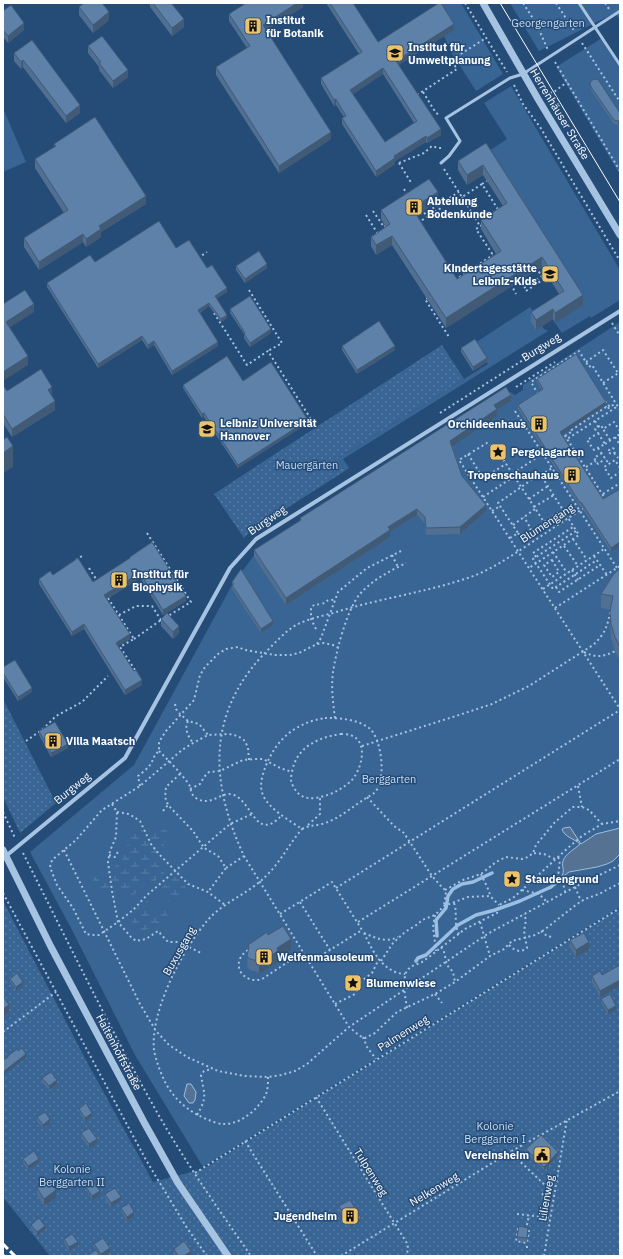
<svg xmlns="http://www.w3.org/2000/svg" width="623" height="1259" font-family="'IBM Plex Sans',sans-serif">
  <defs>
    <pattern id="wetland-marsh" width="20" height="14" patternUnits="userSpaceOnUse"><rect width="20" height="14" fill="#396594"/><path d="M1 5h8M5 5V1M11 12h8M15 12V8" fill="none" stroke="#577ca4"/></pattern>
    <pattern id="garden-dots" width="8" height="8" patternUnits="userSpaceOnUse"><rect width="8" height="8" fill="#396594"/><path d="M2 2h.1M6 6h.1" fill="none" stroke="#577ca4" stroke-width="1.8" stroke-linecap="round"/></pattern>
  </defs>
  <rect width="100%" height="100%" fill="#254b77"/>
  <path fill="#396594" d="M437 3H461L503 74 476 91 453 55 444 36 454 29Z
    M510 3H620V20L615 13 539 51Z
    M602 38 620 65 619 173 556 67Z
    M511 86 620 270V300L591 318 590 316 562 333 555 323 583 305 486 153 507 139 484 103Z
    M3 108 26 162 3 172Z
    M530 307 544 329 548 331 343 459 349 468 345 471 338 458 488 364 475 343Z
    M620 322V907L203 1167 135 1055 71 928 30 852 134 765 232 585 258 550 510 392 515 395 523 390V385Z"/>
  <path fill="url(#wetland-marsh)" d="M129 825 137 826C145 835 151 832 161 828 166 829 168 832 170 837 168 839 166 839 165 841 163 845 161 863 163 867 164 870 165 868 164 873 164 874 161 877 160 878H157L156 881 142 883 139 887V891C128 901 119 891 107 889 102 889 99 889 94 888L91 883 96 876C104 877 113 870 118 863H121L124 856 127 845 130 844 131 841 127 834 130 830 127 827Z
    M173 877H176L185 886 189 893 187 896 182 894 181 896 175 899C172 907 167 920 158 926 150 930 147 926 140 934H138L132 931C131 918 134 905 148 901L150 903 151 908 153 911C160 911 171 905 168 896 167 894 164 891 162 888L163 885H166Z"/>
  <path fill="url(#garden-dots)" d="M442 345 464 379 338 458 345 471 251 531 244 538 214 494Z
    M3 699 56 803 20 833 3 797Z
    M3 901 87 1062 153 1182 203 1169 316 1098 620 908V1256H50L3 1197Z"/>
  <path fill="#567292" stroke="#9bbee3" d="M570 827 581 844 596 834 620 828V854L613 861 607 864 597 867 569 872 561 878C566 869 561 868 563 861 565 854 575 849 580 844 575 839 564 837 562 829L564 828Z
    M187 1084H191L196 1092 195 1100 193 1103H189L184 1096Z"/>
  <g fill="none" stroke-linecap="round" stroke-linejoin="round">
    <path stroke="#9bbee3" stroke-width="3.5" d="M437 936 436 920 446 908 448 896 453 889 462 884 473 882 492 873
      M416 961 418 958 426 955 458 925 476 915 495 910 520 901 551 887 558 881"/>
    <path stroke="#a6c3e2" stroke-width="2" stroke-dasharray="2 3" stroke-linecap="butt" d="M465 3 507 72
      M523 3 536 23 548 50
      M556 3 575 32
      M605 3 609 9
      M582 43 620 102
      M555 62 620 171
      M514 85 523 104 540 127 620 261
      M423 92 436 113 440 115
      M545 94 554 92 567 82
      M417 95 457 69 451 60 486 38
      M399 163 424 153 432 146 438 148H443
      M399 163 412 184
      M444 169 462 197 482 184 499 211
      M482 184 487 181
      M404 189 408 196
      M462 197 480 226
      M373 211 384 227 385 226
      M420 213 422 215 459 192
      M366 215 378 234
      M420 223 419 222 441 208 439 204
      M482 225 476 229 493 255
      M198 258 207 252
      M455 280 493 255
      M511 284 516 294
      M524 288 542 276 536 268
      M249 290 282 343 268 351
      M526 291 548 276
      M428 298 425 299 449 337
      M214 313 247 365 268 351 314 424
      M612 323 620 336
      M586 362 603 350 618 373
      M603 383 620 372
      M516 387 555 362
      M538 394 531 382 579 351 589 367 592 365 620 410
      M605 401 609 406 606 407
      M515 411 617 568
      M440 413 553 341H556
      M595 421 598 427 595 429 598 433
      M598 427 601 425 603 429
      M562 431 606 500
      M598 433 605 444 594 450 587 440Z
      M565 436 571 432 570 431 606 407 607 409 616 403
      M615 437 620 445
      M610 440 603 429 614 422 620 431
      M564 441 618 406
      M605 444 620 434
      M609 451a3 3 0 1 1 6 0a3 3 0 1 1-6 0Z
      M598 448 609 464
      M602 453 594 458 598 464 605 459
      M614 453 618 458
      M468 454 483 478 506 464
      M586 467 596 461
      M620 468 615 460 604 467 611 478 620 472
      M541 475 552 468
      M603 494 620 483
      M483 497 513 477 512 474 542 454
      M529 499 548 486
      M534 507 554 495
      M584 508C565 520 547 532 528 545 511 556 495 567 476 575 430 592 380 598 333 613 321 616 309 619 298 624 286 630 272 646 262 656 206 717 211 785 244 856L349 1027 360 1036 365 1038 375 1033 397 1012 435 994 455 982 490 956 504 949 512 941 535 935 544 930 577 904 585 899 599 894 620 883
      M563 510 544 522 497 450 487 443 459 460 620 709
      M492 511 500 506
      M513 525 535 509
      M576 531 533 559 553 589 597 560
      M147 533 191 602 168 616
      M518 533 520 536 531 529 524 517
      M510 538 518 533 498 503 540 474 579 535 529 568
      M573 539 587 560
      M564 546 578 566
      M553 552 567 573
      M392 555 398 567
      M594 556 607 575
      M536 557 533 553 573 527
      M76 560 82 556
      M552 560 559 572 552 577 544 565Z
      M89 568 98 582
      M572 570 578 580
      M556 587 559 592 600 565
      M543 589 604 549
      M108 598 134 639 120 647 137 673
      M555 608 620 566
      M119 615 136 606H152L161 620 162 619
      M316 629 311 619V607C315 604 317 605 321 604 328 602 326 599 334 600
      M134 639 161 620
      M317 644 321 638 338 592 367 568 401 551
      M584 652C595 658 604 657 615 651
      M175 704 176 709 180 714 188 721 199 724 208 735
      M325 718C340 718 357 719 369 728 382 738 387 782 374 793 372 795 369 796 366 798 352 807 339 819 322 824 315 826 309 825 302 829 290 821 268 808 263 795 259 786 262 777 265 768 276 739 295 723 325 718Z
      M335 718C333 703 331 687 333 672 336 652 347 609 360 594 372 580 390 571 406 563
      M188 721C184 729 188 736 193 743
      M341 734C344 734 348 734 350 735 370 741 361 771 351 781 341 790 329 796 315 798 305 799 298 796 293 786 290 781 291 777 292 772 296 747 319 737 341 734Z
      M26 741 43 729 56 716 82 702 108 676
      M362 746 456 716 492 704 529 686 593 645C606 633 607 626 611 610
      M159 751C169 761 179 771 188 783 192 788 189 793 196 798 211 808 221 790 234 795 253 803 256 843 282 815
      M249 760 248 748 245 741 238 736 229 734 208 735 193 743 182 750 140 786 102 810 76 840 52 860 50 867 57 885 73 908 86 934 94 935H99L118 922 133 910 147 895 230 824 252 814
      M180 774 166 787 165 797 168 805 193 831 204 848 218 856 226 868 208 892
      M140 786 138 776C142 773 147 769 150 765 154 759 153 756 159 751V742L166 731 194 700 200 675 205 667 218 654 226 649 238 647 245 650 275 655H290L299 653 317 644 324 643 333 645 339 648
      M578 786 582 807
      M190 789 200 784 204 777 209 772 220 771 243 760 255 759H263L280 768 292 772
      M367 797 394 826 404 833 432 876 440 885 445 890 446 892 444 905
      M112 804 117 812 116 837 110 851 108 862 112 891 118 922 131 937 136 941 146 939 158 931 168 942H179L201 953
      M163 811 168 805
      M3 812 15 838
      M117 812 129 814 140 821 151 844 158 853 188 884 208 892 225 905
      M308 825 320 814V798
      M64 850 140 1004 156 1031 169 1045 187 1057 218 1071 245 1076 268 1077 281 1075 295 1071 307 1064 349 1027 489 933 575 887 620 865
      M23 853C67 940 110 1029 158 1114 186 1163 219 1210 251 1256
      M534 853 544 854 555 859
      M109 855 115 857 119 850
      M558 857C562 864 557 870 559 877 561 882 565 886 565 892
      M226 868 244 856
      M481 874 489 891 490 896
      M575 887 581 901
      M336 888 620 710
      M445 890 463 880 481 874 496 862 506 857 522 859 528 857 533 853 536 845 555 822 573 807H582L589 810 602 824
      M522 890 539 894 547 902
      M3 893 146 1160 187 1228 207 1256
      M300 902 330 950
      M454 903C458 913 453 923 459 934
      M280 914 332 882 362 930 309 963
      M435 915 433 927 436 951
      M358 922 620 759
      M480 922 490 956
      M541 931 547 936 552 937
      M364 933C372 950 383 973 405 974
      M364 933C376 938 385 943 398 937
      M509 945C514 951 521 953 527 948L524 931 526 920 524 914
      M441 947 444 952 447 965 453 972 455 982
      M248 950C229 962 242 985 262 979L303 952
      M381 961 393 943 405 932 418 924 422 920 435 915 444 906 468 897 490 896 499 905
      M435 994 442 1003
      M335 1004 355 994 360 982 372 973 379 959
      M407 1008 404 989 405 974 410 967 422 962 429 957 465 929 497 913 499 905 513 898 569 847 582 836 602 824 620 821
      M3 1032 56 992
      M363 1037 367 1047 376 1059
      M268 1077C268 1083 268 1089 266 1094 259 1109 240 1125 223 1124 219 1124 213 1122 209 1120 190 1113 176 1101 166 1084 161 1074 156 1061 154 1050 150 1011 183 949 207 921 223 902 248 894 265 877 280 863 289 844 302 829
      M316 1097 408 1245 407 1256
      M197 1115C208 1096 204 1095 201 1075L204 1071 212 1069
      M245 1141 317 1256
      M510 1152 548 1188
      M195 1173 620 908
      M542 1195 556 1179
      M517 1214 550 1218
      M518 1229 529 1231 527 1243 516 1241Z
      M526 1230 529 1215
      M527 1248V1243
      M341 1256 510 1152 620 1091
      M544 1256 567 1119"/>
    <path stroke="#a6c3e2" stroke-width="3" d="M579 3 620 65
      M441 163 449 156 460 141 446 118 510 78 523 74 620 11"/>
    <path stroke="#a6c3e2" stroke-width="4" d="M6 856 125 758 230 568 256 539 620 311"/>
    <path stroke="#a6c3e2" stroke-width="7" d="M483 3 538 99 620 235
      M3 850 51 947 145 1124 178 1183 228 1256"/>
    <path stroke="#fff" stroke-width="1" d="M500 3 620 202"/>
    <path stroke="#fff" stroke-width="3" stroke-dasharray="7 3" stroke-linecap="butt" d="M3 1244 15 1256
      M3 1255 4 1256"/>
  </g>
  <path fill="#506f91" fill-rule="evenodd" d="M150 3H171L184 27 172 36 150 7Z
    M303 3V7L266 30 331 139 279 173 216 75V67L247 48 229 21V14Z
    M326 3H353L378 42 454 30 398 65 441 135 427 143 426 142 395 161V164L376 177 342 124V118L344 117 336 105 334 106 321 84V78L359 54ZM383 74 414 123 385 142 353 94Z
    M79 7 109 20 93 33 79 15Z
    M3 11 24 30 8 43 3 37Z
    M88 46 128 77 113 88 99 70V67L88 53Z
    M14 53 80 105V113L66 123 32 79 23 67 21 69 14 61Z
    M590 83 620 113 618 125 614 124 591 90Z
    M486 143 583 305 555 323 553 319 536 330 531 322V312L559 294 542 267 446 328 392 245 376 255 371 246V237L386 227 381 219V210L438 201 417 215 457 279 496 254 481 229V220L503 206 483 175 467 185 458 170V161Z
    M54 144 146 204 101 232V237L86 247 83 242 39 270 24 247V238L64 213 35 168V159L54 147Z
    M176 248 207 268 227 292 217 298 227 318 221 322 209 306 200 313 218 346 172 375 154 345 148 349 142 340 98 368 47 287V283L95 262Z
    M236 266 267 268 245 283 236 270Z
    M230 309 271 333 250 347 244 338V334L230 313Z
    M342 346 395 350 357 374 342 350Z
    M461 348 487 362 473 371 461 352Z
    M537 379 606 405 561 435 603 499 620 489V546L611 552 581 506 580 507 518 409V405L542 390 537 383Z
    M243 381 308 423 238 468 204 417 202 418 183 388V385Z
    M3 385 7 391 52 396 55 410 12 437 3 423Z
    M511 401 497 410V416L452 446 462 476 486 511 460 534 426 535 425 524 417 515 390 532V537L286 605 254 557V550L300 521V518Z
    M130 557 186 601 163 615 140 578 107 599 130 639 118 646 142 685 125 695 84 629 72 636 39 584V579L53 575 93 582 130 559Z
    M620 568V661L615 651 611 638 610 627 611 610 601 608V594Z
    M232 582 273 625 261 633 232 589Z
    M161 619 179 633 173 639 161 626Z
    M3 667 32 692 18 701 3 677Z
    M39 731 68 748 51 757 39 735Z
    M268 935 291 950 278 958V962L259 974 258 972 250 970 247 967 248 945Z
    M570 940 589 950 576 957 570 948Z
    M602 975 600 997 592 982V976Z
    M10 979 23 985 16 990 10 982Z
    M601 999 616 1009 608 1014 601 1003Z
    M42 1078 57 1084 49 1090 42 1082Z
    M79 1109 92 1116 85 1122 79 1112Z
    M37 1117 50 1123 43 1128 37 1121Z
    M81 1133 97 1143 89 1148 81 1137Z
    M526 1149 558 1156 544 1170 526 1153Z
    M23 1159 39 1162 28 1170 23 1163Z
    M86 1187 100 1195 92 1200 86 1190Z
    M37 1188 56 1198 44 1206 37 1195Z
    M105 1194 121 1200 111 1207 105 1198Z
    M339 1206 361 1221 350 1228 339 1210Z
    M121 1208 134 1216 127 1221 121 1212Z
    M31 1225 45 1230 37 1236 31 1229Z
    M528 1231 527 1242 517 1240V1237Z
    M64 1239 78 1246 69 1251 64 1243Z
    M94 1244 110 1252 104 1256H100L94 1247Z
    M174 1249 191 1256H174Z"/>
  <path fill="#415a76" d="M297 3H303V7L263 32V25Z
    M109 12V20L93 33V25Z
    M184 19V27L172 36V28Z
    M24 23V30L8 43V36Z
    M454 24V30L396 67V61Z
    M23 60V67L21 69V62Z
    M383 68V74L350 96V90Z
    M128 70V77L113 88V81Z
    M336 99V105L334 106V100Z
    M80 105V113L66 123V116Z
    M620 120V124L618 125V121Z
    M441 129V135L427 143V138Z
    M331 132V139L279 173V166Z
    M426 136V142L395 161V164L376 177V171L394 156Z
    M483 165V175L467 185V175Z
    M438 192V201L412 218V208Z
    M146 196V204L101 232V237L86 247V239L99 226Z
    M83 234V242L39 270V262Z
    M392 236V245L376 255V245Z
    M542 257V267L446 328V318Z
    M267 264V268L245 283V279Z
    M227 288V292L215 300V296Z
    M583 295V305L555 323V313Z
    M209 303V306L198 314V310Z
    M34 304V312L6 330V322Z
    M553 309V319L536 330V320Z
    M227 315V318L221 322V319Z
    M271 329V333L250 347V343Z
    M142 336V340L98 368V364Z
    M154 341V345L148 349V345Z
    M218 342V346L172 375V371Z
    M395 346V350L357 374V370Z
    M28 356V365L3 381V372Z
    M487 358V362L473 371V367Z
    M52 387V396L48 399V390Z
    M511 395V401L497 410V416L450 448V441L494 405Z
    M55 401V410L12 437V429Z
    M606 402V405L560 436V432Z
    M204 413V417L202 418V414Z
    M308 420V423L238 468V465Z
    M13 446V467L3 473V453Z
    M486 505V511L460 534V527Z
    M417 509V515L390 532V537L286 605V598L388 527Z
    M620 542V546L611 552V548Z
    M140 573V578L104 600V595Z
    M186 596V601L163 615V610Z
    M273 621V625L261 633V629Z
    M84 624V629L72 636V632Z
    M179 626V633L173 639V632Z
    M130 634V639L116 647V643Z
    M142 680V685L125 695V690Z
    M32 688V692L18 701V697Z
    M68 744V748L51 757V753Z
    M291 939V950L278 958V962L259 974V963L277 948Z
    M589 942V950L576 957V950Z
    M620 980V986L600 997V991Z
    M23 982V985L16 990V987Z
    M9 1005V1013L3 1016V1009Z
    M616 1006V1009L608 1014V1010Z
    M26 1054V1058L3 1075V1072Z
    M57 1080V1084L49 1090V1086Z
    M5 1092V1096L3 1097V1093Z
    M92 1113V1116L85 1122V1118Z
    M50 1119V1123L43 1128V1125Z
    M97 1139V1143L89 1148V1144Z
    M558 1152V1156L544 1170V1167Z
    M39 1159V1162L28 1170V1166Z
    M56 1190V1198L44 1206V1199Z
    M100 1191V1195L92 1200V1196Z
    M121 1197V1200L111 1207V1203Z
    M134 1212V1216L127 1221V1217Z
    M361 1218V1221L350 1228V1225Z
    M45 1226V1230L37 1236V1232Z
    M78 1242V1246L69 1251V1247Z
    M110 1248V1252L104 1256H101V1254Z
    M191 1251V1256H184Z"/>
  <path fill="#5d81a9" stroke="#415a76" fill-rule="evenodd" d="M84 3H102L109 12 93 25 79 7Z
    M153 3H171L184 19 172 28Z
    M246 3H297L263 25 331 132 279 166 216 67 250 46 229 14Z
    M330 3H353L378 42 439 3H441L454 24 396 61 441 129 427 138 426 136 394 156 395 158 376 171 342 118 346 116 336 99 334 100 321 78 362 52ZM383 68 417 121 385 142 350 90Z
    M11 5 24 23 8 36 3 30V11Z
    M102 36 128 70 113 81 99 63 101 62 88 46Z
    M32 40 80 105 66 116 32 71 23 60 21 62 14 53Z
    M597 79 599 81 620 113V120L618 121 614 120 591 87 590 83 592 80Z
    M95 117 146 196 99 226 101 229 86 239 83 234 39 262 24 238 68 210 35 159 56 146 54 144Z
    M486 143 583 295 555 313 553 309 536 320 531 312 564 291 542 257 446 318 392 236 376 245 371 237 390 224 381 210 429 179 438 192 412 208 457 279 501 251 481 220 507 203 483 165 467 175 458 161Z
    M159 221 176 248 189 240 207 268 212 265 227 288 215 296 227 315 221 319 209 303 198 310 218 342 172 371 154 341 148 345 142 336 98 364 47 283 90 255 95 262Z
    M259 251 267 264 245 279 236 266Z
    M25 290 34 304 6 322 28 356 3 372V304Z
    M250 296 271 329 250 343 244 334 245 333 230 309Z
    M379 321 395 346 357 370 342 346Z
    M475 339 487 358 473 367 461 348Z
    M576 354 606 402 560 432 603 499 620 489V542L611 548 581 502 580 503 518 405 543 389 537 379Z
    M227 356 243 381 271 362 308 420 238 465 204 413 202 414 183 385Z
    M41 369 52 387 48 390 55 401 12 429 3 414V385L7 391Z
    M506 387 511 395 494 405 497 409 450 441 462 476 486 505 460 527 426 528 425 517 417 509 388 527 390 530 286 598 254 550 301 520 300 518Z
    M7 437 13 446 3 453V440Z
    M152 542 186 596 163 610 140 573 104 595 130 634 116 643 134 671 136 670 142 680 125 690 84 624 72 632 39 579 50 571 53 575 78 558 93 582 130 558V557Z
    M620 568V647L615 637 611 624 610 612 613 596 601 594 613 575Z
    M241 569 273 621 261 629 232 585 234 584 232 582Z
    M167 613 179 626 173 632 161 619Z
    M15 660 32 688 18 697 3 673V667Z
    M55 722 68 744 51 753 39 731Z
    M283 926 291 939 277 948 278 951 259 963 258 961 250 959 247 956 249 947 248 945 267 932 268 935Z
    M584 933 589 942 576 950 570 940Z
    M620 965V980L600 991 592 976 600 971 602 975Z
    M17 973 23 982 16 987 10 979Z
    M610 994 616 1006 608 1010 601 999Z
    M3 996 9 1005 3 1009Z
    M22 1048 26 1054 3 1072V1060L8 1057V1056L17 1049 18 1051Z
    M51 1072 57 1080 49 1086 42 1078Z
    M86 1103 92 1113 85 1118 79 1109Z
    M45 1112 50 1119 43 1125 37 1117Z
    M89 1128 97 1139 89 1144 81 1133Z
    M541 1135 558 1152 544 1167 526 1149Z
    M34 1151 39 1159 28 1166 23 1159Z
    M49 1179 56 1190 44 1199 37 1188Z
    M94 1182 100 1191 92 1196 86 1187Z
    M115 1188 121 1197 111 1203 105 1194Z
    M350 1200 361 1218 350 1225 339 1206Z
    M129 1203 134 1212 127 1217 121 1208Z
    M39 1218 45 1226 37 1232 31 1225Z
    M519 1226 528 1228 527 1238 517 1237Z
    M72 1234 78 1242 69 1247 64 1239Z
    M103 1238 110 1248 101 1254 94 1244Z
    M184 1241 191 1251 184 1256H178L174 1249Z
    M96 1250 100 1256H87Z"/>
  <defs>
    <symbol id="building-square" viewBox="-11 -11 22 22"><rect x="-9" y="-9" width="18" height="18" rx="4" fill="#ecc36b" stroke="#254b77"/><path d="M-4-6H4V6H1V3H-1V6H-4ZM-2.5-4.3h1.7v1.8h-1.7ZM.8-4.3h1.7v1.8H.8ZM-2.5-1h1.7V.8h-1.7ZM.8-1h1.7V.8H.8Z" fill="#111"/></symbol>
    <symbol id="university-square" viewBox="-11 -11 22 22"><rect x="-9" y="-9" width="18" height="18" rx="4" fill="#ecc36b" stroke="#254b77"/><path d="M0-5L7-2L0 1L-7-2ZM-4 1L0 2.5L4 1V4Q0 6-4 4Z" fill="#111"/></symbol>
    <symbol id="school-square" viewBox="-11 -11 22 22"><rect x="-9" y="-9" width="18" height="18" rx="4" fill="#ecc36b" stroke="#254b77"/><path d="M0-5L7-2L0 1L-7-2ZM-4 1L0 2.5L4 1V4Q0 6-4 4Z" fill="#111"/></symbol>
    <symbol id="sight-square" viewBox="-11 -11 22 22"><rect x="-9" y="-9" width="18" height="18" rx="4" fill="#ecc36b" stroke="#254b77"/><path d="M0-6L1.8-2.2L6-1.7L2.9 1.2L3.7 5.4L0 3.3L-3.7 5.4L-2.9 1.2L-6-1.7L-1.8-2.2Z" fill="#111"/></symbol>
    <symbol id="civic-square" viewBox="-11 -11 22 22"><rect x="-9" y="-9" width="18" height="18" rx="4" fill="#ecc36b" stroke="#254b77"/><path d="M-.6-6.5H3V-4.5H.6V-3L4-1V1h2V6H-6V1h2V-1L-.6-3ZM-1.2 2.5V6h2.4V2.5Z" fill="#111"/></symbol>
  </defs>
  <g fill-rule="evenodd">
    <use href="#building-square" x="243" y="16" width="20" height="20"/>
    <use href="#university-square" x="385" y="43" width="20" height="20"/>
    <use href="#building-square" x="404" y="197" width="20" height="20"/>
    <use href="#school-square" x="540" y="264" width="20" height="20"/>
    <use href="#building-square" x="529" y="414" width="20" height="20"/>
    <use href="#university-square" x="197" y="419" width="20" height="20"/>
    <use href="#sight-square" x="488" y="442" width="20" height="20"/>
    <use href="#building-square" x="562" y="465" width="20" height="20"/>
    <use href="#building-square" x="109" y="570" width="20" height="20"/>
    <use href="#building-square" x="43" y="731" width="20" height="20"/>
    <use href="#sight-square" x="502" y="869" width="20" height="20"/>
    <use href="#building-square" x="254" y="947" width="20" height="20"/>
    <use href="#sight-square" x="343" y="973" width="20" height="20"/>
    <use href="#civic-square" x="532" y="1145" width="20" height="20"/>
    <use href="#building-square" x="340" y="1206" width="20" height="20"/>
  </g>
  <g text-anchor="middle" stroke-width="3" stroke-linejoin="round" paint-order="stroke">
    <g font-size="11" font-weight="bold" fill="#fff" stroke="#254b77" text-anchor="start">
      <text x="266" y="24">Institut<tspan x="266" dy="13">für Botanik</tspan></text>
      <text x="408" y="51">Institut für<tspan x="408" dy="13">Umweltplanung</tspan></text>
      <text x="427" y="205">Abteilung<tspan x="427" dy="13">Bodenkunde</tspan></text>
      <text x="537" y="272" text-anchor="end">Kindertagesstätte<tspan x="537" dy="13">Leibniz-Kids</tspan></text>
      <text x="220" y="427">Leibniz Universität<tspan x="220" dy="13">Hannover</tspan></text>
      <text x="526" y="428" text-anchor="end">Orchideenhaus</text>
      <text x="511" y="456">Pergolagarten</text>
      <text x="559" y="479" text-anchor="end">Tropenschauhaus</text>
      <text x="132" y="578">Institut für<tspan x="132" dy="13">Biophysik</tspan></text>
      <text x="66" y="745">Villa Maatsch</text>
      <text x="525" y="883">Staudengrund</text>
      <text x="277" y="961">Welfenmausoleum</text>
      <text x="366" y="987">Blumenwiese</text>
      <text x="529" y="1159" text-anchor="end">Vereinsheim</text>
      <text x="337" y="1220" text-anchor="end">Jugendheim</text>
    </g>
    <g font-size="11" fill="#c8ddf2" stroke="#254b77">
      <text x="548" y="27">Georgengarten</text>
      <text x="307" y="469">Mauergärten</text>
      <text x="389" y="783">Berggarten</text>
      <text x="495" y="1130">Kolonie<tspan x="495" dy="13">Berggarten I</tspan></text>
      <text x="72" y="1173">Kolonie<tspan x="72" dy="13">Berggarten II</tspan></text>
    </g>
    <g font-size="11" fill="#fff" stroke="#254b77">
      <text transform="translate(560 114) rotate(59)" y="4">Herrenhäuser Straße</text>
      <text transform="translate(541 347) rotate(-32)" y="4">Burgweg</text>
      <text transform="translate(267 520) rotate(-34)" y="4">Burgweg</text>
      <text transform="translate(547 523) rotate(-33)" y="4">Blumengang</text>
      <text transform="translate(72 788) rotate(-39)" y="4">Burgweg</text>
      <text transform="translate(179 951) rotate(-60)" y="4">Buxusgang</text>
      <text transform="translate(403 1033) rotate(-32)" y="4">Palmenweg</text>
      <text transform="translate(119 1052) rotate(62)" y="4">Haltenhoffstraße</text>
      <text transform="translate(371 1172) rotate(58)" y="4">Tulpenweg</text>
      <text transform="translate(434 1189) rotate(-31)" y="4">Nelkenweg</text>
      <text transform="translate(546 1198) rotate(-80)" y="4">Lilienweg</text>
    </g>
  </g>
  <rect width="623" height="1259" fill="none" stroke="#ffffff" stroke-width="8"/>
</svg>
